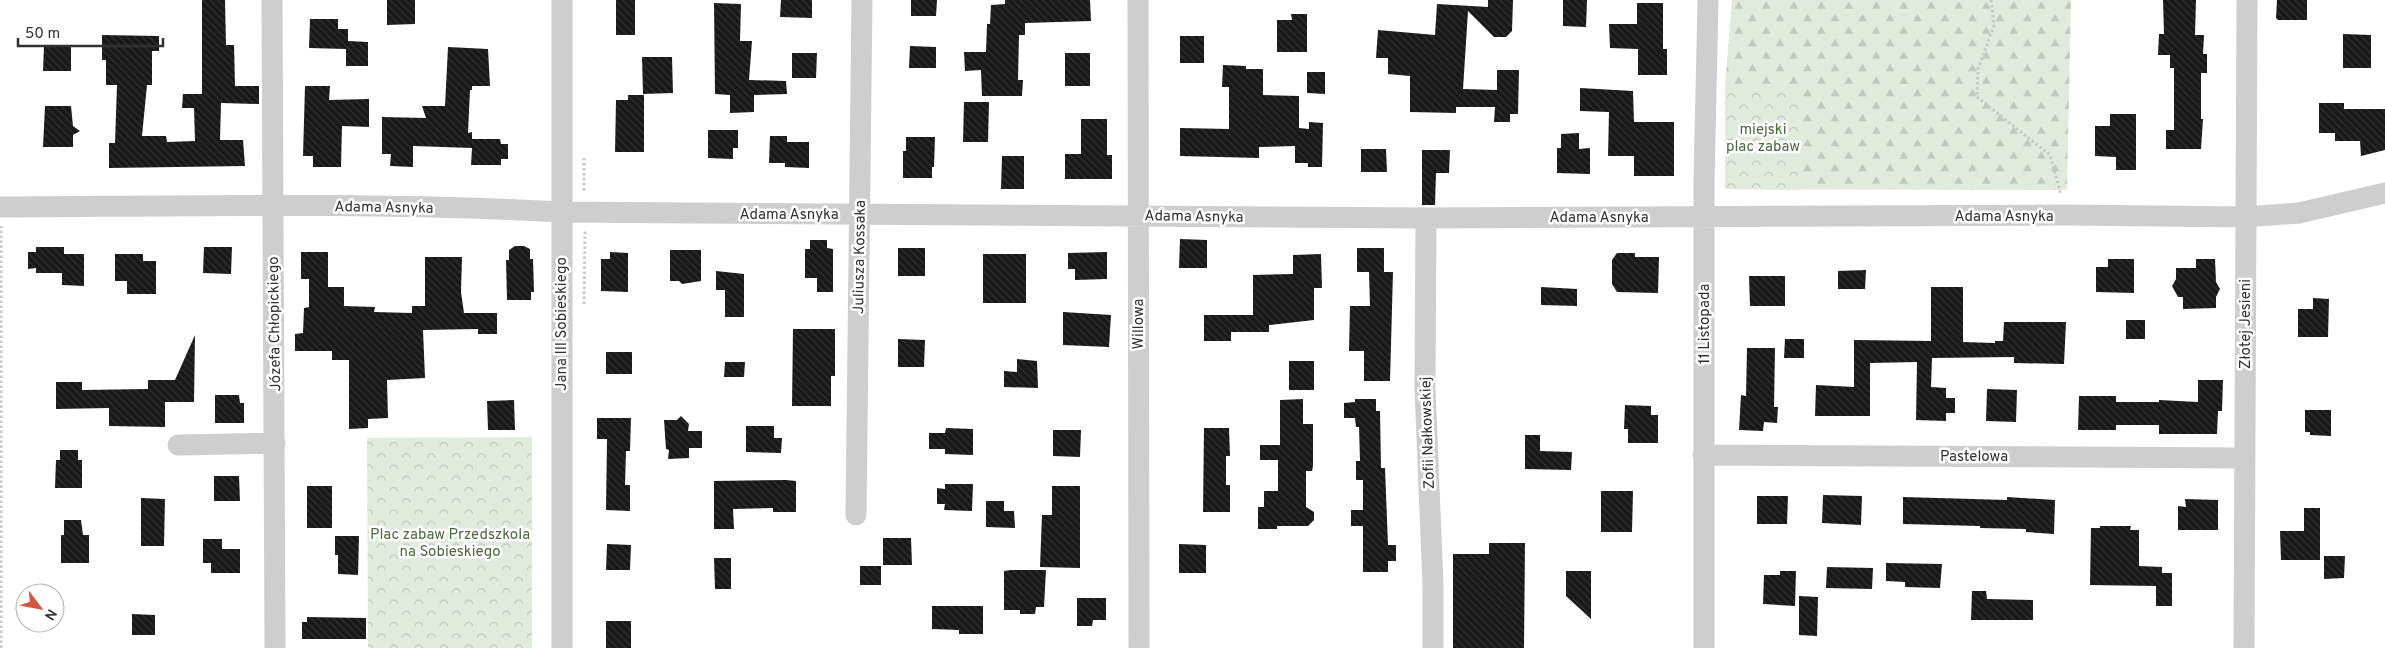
<svg xmlns="http://www.w3.org/2000/svg" width="2385" height="648" font-family="Overpass,sans-serif">
  <defs>
    <pattern id="forest-firs" width="22" height="20" patternUnits="userSpaceOnUse" patternTransform="scale(1.25)"><rect width="22" height="20" fill="#e2e9dd"/><path d="M5 1l3.5 6h-7zM16 11l3.5 6h-7z" fill="#c2c8be"/></pattern>
    <pattern id="park-crowns" width="20" height="18" patternUnits="userSpaceOnUse" patternTransform="scale(1.25)"><rect width="20" height="18" fill="#e2e9dd"/><path d="M2 6a3 3 0 1 1 6 0M12 15a3 3 0 1 1 6 0" fill="none" stroke="#c2c8be"/></pattern>
    <pattern id="building-back-hatch" width="6" height="6" patternUnits="userSpaceOnUse" patternTransform="scale(1.25)"><rect width="6" height="6" fill="#181818"/><path d="M-1 5l2 2M0 0l6 6M5-1l2 2" fill="none" stroke="#313131"/></pattern>
  </defs>
  <rect width="100%" height="100%" fill="#fff"/>
  <path fill="url(#forest-firs)" d="M1732 0H2071L2067 190 1725 189V86Z"/>
  <path fill="url(#park-crowns)" d="M1725 86H1801L1800 190 1725 189Z
    M532 437V648H368L367 438Z"/>
  <path fill="url(#building-back-hatch)" d="M202 0H225L226 45H234L235 86H259V104L221 103 220 140H243L245 166 109 168V143H115L117 85H106V60H102V35L159 36V51H152V85H147L142 136H166L167 142 195 141 194 108H182L183 94H202Z
    M387 0H415V24L387 25Z
    M616 0H635V35H616Z
    M781 0H812V18L780 17Z
    M911 0H937L936 16H911Z
    M1005 0H1090L1091 21 1025 23V35H1019L1018 80H1023L1022 96H982L981 70 965 71 964 52H986L987 24H990L991 5 1005 4Z
    M1488 0H1513L1512 31 1506 37H1494L1468 11 1463 89 1497 90V70H1519L1518 114H1510V122H1494L1495 107H1456V113L1410 112V76L1388 74V58H1376L1378 30 1435 35 1437 4 1488 7Z
    M1563 0H1587L1586 27 1563 26Z
    M2163 0H2196L2195 35H2204L2203 54H2207V73H2201V119H2203L2201 149H2166V130H2174V68H2170V55H2158L2159 34H2164Z
    M2277 0H2307V20H2278L2276 18Z
    M714 3 741 4 740 41H752L749 80 786 81 787 94 754 95V112L730 113V95L715 94Z
    M1637 3H1663V49H1667V75H1638V49L1610 48 1609 24H1637Z
    M1291 14H1307V52H1277V20H1292Z
    M310 19H338V29H348V41L368 42V66H346V49L309 48Z
    M2343 34 2371 35V68H2343Z
    M1180 36H1204V63H1180Z
    M44 45 71 46V71H43Z
    M910 46 936 47V68H909Z
    M448 47 488 49 490 86H472V90H470L468 133 472 132V139H500L501 144H508V159H501V165H471L472 148 413 146V167L390 166 391 154H382V117L426 118 422 106H445Z
    M792 53H817L816 78H792Z
    M1065 53H1090V86H1065Z
    M642 57H672L673 93 643 94Z
    M1223 65 1246 66V69H1263V95L1299 96V128L1309 129V122L1323 123 1322 167H1308V163H1295V146L1259 147V158L1180 156V128L1229 129V87H1222Z
    M1307 72H1325V94L1307 93Z
    M305 86H330L329 100 369 99V127L342 126 341 167H313V156H303Z
    M1580 88 1633 91 1634 122H1674V176H1634V156H1608L1609 112 1580 111Z
    M628 95H644V152H615L616 100H628Z
    M964 102H989L988 142H963Z
    M2319 103H2344V109H2385V150L2361 156 2360 141H2335V133H2319Z
    M45 106H71L73 126 80 131 73 135V147H43Z
    M2110 114H2136V170H2116V157L2095 156V126H2110Z
    M1081 119H1107V155H1112V179H1065V154H1081Z
    M708 130H738V148H733V159L708 158Z
    M1579 133V149L1590 148V174L1557 173V148H1561V134Z
    M770 136H787V142H809V168L785 167V163H769Z
    M906 137H935L934 167H932V178H903V151H906Z
    M1361 149H1386L1387 172H1361Z
    M1422 150H1450L1449 173H1436L1435 205H1422Z
    M1002 156H1024V189H1001Z
    M1180 239 1207 240V268H1179Z
    M810 240H827V248L833 249V292H817V278H805V249H810Z
    M515 246H524L530 249V259H533L534 292H531V300H507L506 260H509V250Z
    M36 247H64V254H84V286L62 285V273H36V268L28 269V252H36Z
    M204 247H232L231 274 203 273Z
    M898 248H925V276H898Z
    M1357 248H1384V272H1393L1390 381H1364V351H1349L1350 306H1370L1369 272H1357Z
    M670 250H701V281L682 284 679 281H670Z
    M301 252H328V287H344V306L375 307 374 312 412 313V306H425V257H462L461 292 464 313H497V334H478V329L423 330 425 378 387 380 388 418 368 419V428L349 429V360H332V351H295V334L303 333 304 308 309 307V279H301Z
    M610 252 628 253V292L601 291V259H610Z
    M1107 252V279L1075 280V269H1068V253Z
    M1617 253H1635V257H1659L1658 293 1617 292 1612 284V260Z
    M115 254H143V261H156V294H127V281H115Z
    M983 254H1026V303H983Z
    M1321 254 1322 288H1314V320L1269 325V332H1231V341H1204V315H1253V275L1293 274V255Z
    M2108 259H2134V293L2096 292V267H2108Z
    M2196 259H2215L2216 282 2220 289 2216 297V308L2183 309V297H2178L2172 286 2176 279V268H2196Z
    M1866 270 1865 289H1838V271Z
    M716 271 744 274V317H725V290H716Z
    M1749 276H1785V306H1750Z
    M1541 287 1577 289V306L1541 305Z
    M1931 287H1963V342L1995 343V341H2003L2004 322H2066L2064 364 2014 363V357L1932 358 1931 387 1946 388V398H1955V413H1946V421L1916 420 1917 362 1870 363V416H1815L1816 385 1854 387V340L1931 341Z
    M2313 298 2329 299 2328 337H2298V309H2313Z
    M1063 312 1111 315 1109 347 1063 345Z
    M2126 320H2145V339H2126Z
    M793 329H835V376H831V406H792Z
    M195 335 194 402H165V427L109 426V408L56 409V382H82V390L148 389V380H175Z
    M898 339 925 340 924 367H898Z
    M1785 339H1804V358H1784Z
    M1747 348H1775L1774 407H1778L1777 423 1764 422 1763 431 1739 430 1741 395 1746 396Z
    M606 352H632V374H606Z
    M1017 359 1037 361 1038 388 1004 387V371L1017 372Z
    M1289 361H1314V390H1289Z
    M725 362H745L744 377H724Z
    M2198 380H2223L2222 411H2218L2217 434H2159V425H2116V430H2078L2079 396H2116V402H2159V400L2198 402Z
    M1987 389 2017 390 2016 422 1986 421Z
    M215 395H239L240 403H244V423H215Z
    M1303 399V424H1313V466L1312 471H1306V507L1314 512V520L1308 526H1277V529H1258V507H1264V491H1278V460H1260V445H1280V400Z
    M1355 399H1376V411H1380L1381 468H1385L1388 545H1396V561H1388V572H1363V526H1351V510H1363V480H1356V461H1360L1359 427H1356L1355 418H1344V403L1355 402Z
    M514 400 515 430H488L487 401Z
    M1625 405 1651 406V415H1658V443H1628V429H1624Z
    M2305 410H2331V436L2310 435V432H2305Z
    M681 416 689 424 688 431H702V448H689V458L668 459 669 450 666 449 664 420H677Z
    M597 418H631L630 451H626L625 485H630V511L606 510 607 439H597Z
    M746 426H774V438H782L781 453 746 452Z
    M946 428 973 429V455L945 454V449H929V433H945Z
    M1204 428H1229L1230 456H1226V485H1230V512H1203Z
    M1053 430H1081L1080 457 1053 456Z
    M1525 435H1540V451L1572 452 1571 470 1525 469Z
    M60 450H78V460H82V488H55L56 460H60Z
    M214 476H239L240 501H214Z
    M786 480 796 481V512H773V508L733 509 734 529H714V481Z
    M945 484H973L972 511 944 510 945 504H937V488L945 489Z
    M307 486H332V528H307Z
    M1052 486H1080V568L1040 567 1042 515H1052Z
    M1601 491H1633L1632 532H1601Z
    M1823 495 1862 496 1861 525 1822 523Z
    M1757 496H1788L1787 524H1757Z
    M1903 497 2007 500V497L2055 500 2054 534 2026 532V529L1980 528V526L1903 524Z
    M141 498 165 499 164 546H141Z
    M2185 499 2218 500V530H2178V506L2186 507Z
    M986 501H1004V511H1014L1015 528 986 527Z
    M2304 508H2320V560H2281L2280 531H2304Z
    M64 520H81L83 535H89V563H61V535H64Z
    M2100 526H2131L2130 530H2139V566L2162 567V573H2172V606H2156V586L2090 585 2091 528H2100Z
    M335 536H359L358 575 338 574V555H335Z
    M883 538H911L912 565H883Z
    M203 539H222V549H240V573H211V563H203Z
    M1489 543H1525L1524 648H1453V554H1489Z
    M607 544 631 545 630 570H606Z
    M1179 544 1206 545V573H1179Z
    M2324 556H2345L2344 578 2324 579Z
    M714 558H731V589H715Z
    M1886 563 1942 564 1940 588 1905 587V582L1886 581Z
    M860 566H881V585H860Z
    M1827 567 1873 568 1872 589 1826 588Z
    M1011 570H1046L1044 607H1036L1035 614H1020V610H1004V571Z
    M1566 571H1591V619L1566 596Z
    M1780 571H1796L1795 606 1763 604 1764 575H1780Z
    M1972 591H1986L1987 599 2033 600V620H1971Z
    M1799 596 1818 597 1817 636 1799 635Z
    M1077 598H1106V620H1093L1092 626H1077Z
    M932 606H983V634H959V630L932 629Z
    M132 614 155 615V635H132Z
    M307 617 366 618V639H302V622H307Z
    M606 621H631V648H606Z"/>
  <g fill="none" stroke-linecap="round" stroke-linejoin="round">
    <path stroke="#c8c8c8" stroke-width="3" stroke-dasharray="2.5 2.5" stroke-linecap="butt" d="M1991 0 1994 25 1978 69 1977 97 2050 155 2061 195
      M584 158V192
      M584 304 585 231
      M1 648V226"/>
    <path stroke="#cecece" stroke-width="21" d="M272 0 275 648
      M1138 0 1139 648
      M0 207C187 206 375 202 562 212L1426 218 2066 215 2245 217 2299 213 2385 193
      M1426 218 1425 388 1433 585V648
      M178 445 275 443
      M1703 455 2245 458
      M856 515 862 0
      M562 648V0
      M1704 648V182L1708 0
      M2244 648 2247 0"/>
  </g>
  <g text-anchor="middle" stroke-width="5" stroke-linejoin="round" paint-order="stroke">
    <g font-size="15" fill="#4c6942" stroke="#fff">
      <text x="1763" y="134">miejski<tspan x="1763" dy="17">plac zabaw</tspan></text>
      <text x="450" y="539">Plac zabaw Przedszkola<tspan x="450" dy="17">na Sobieskiego</tspan></text>
    </g>
    <g font-size="15" fill="#313131" stroke="#fff">
      <text transform="translate(384 207) rotate(1)" y="5">Adama Asnyka</text>
      <text x="789" y="219">Adama Asnyka</text>
      <text transform="translate(1194 216) rotate(1)" y="5">Adama Asnyka</text>
      <text x="2004" y="221">Adama Asnyka</text>
      <text x="1599" y="222">Adama Asnyka</text>
      <text transform="translate(859 257) rotate(-89)" y="5">Juliusza Kossaka</text>
      <text transform="translate(274 324) rotate(-91)" y="5">Józefa Chłopickiego</text>
      <text transform="translate(561 324) rotate(-90)" y="5">Jana III Sobieskiego</text>
      <text transform="translate(1138 324) rotate(-90)" y="5">Willowa</text>
      <text transform="translate(1704 324) rotate(-90)" y="5">11 Listopada</text>
      <text transform="translate(2245 324) rotate(-90)" y="5">Złotej Jesieni</text>
      <text transform="translate(1427 433) rotate(-92)" y="5">Zofii Nałkowskiej</text>
      <text x="1974" y="461">Pastelowa</text>
    </g>
  </g>
  <g transform="translate(40 608) rotate(122)"><circle r="24" fill="#ffffff" stroke="#adadad"/>
  <path d="M0-4L9 19L0 12L-9 19Z" fill="#d65644"/>
  <text y="-8" font-size="14" font-weight="bold" text-anchor="middle" fill="#313131">N</text>
  </g>
  <path d="M18 38v8h145v-8" fill="none" stroke="#313131" stroke-width="2.5"/>
  <text x="25" y="38" font-size="15" fill="#313131" stroke="#ffffff" stroke-width="4" paint-order="stroke">50 m</text>
</svg>
